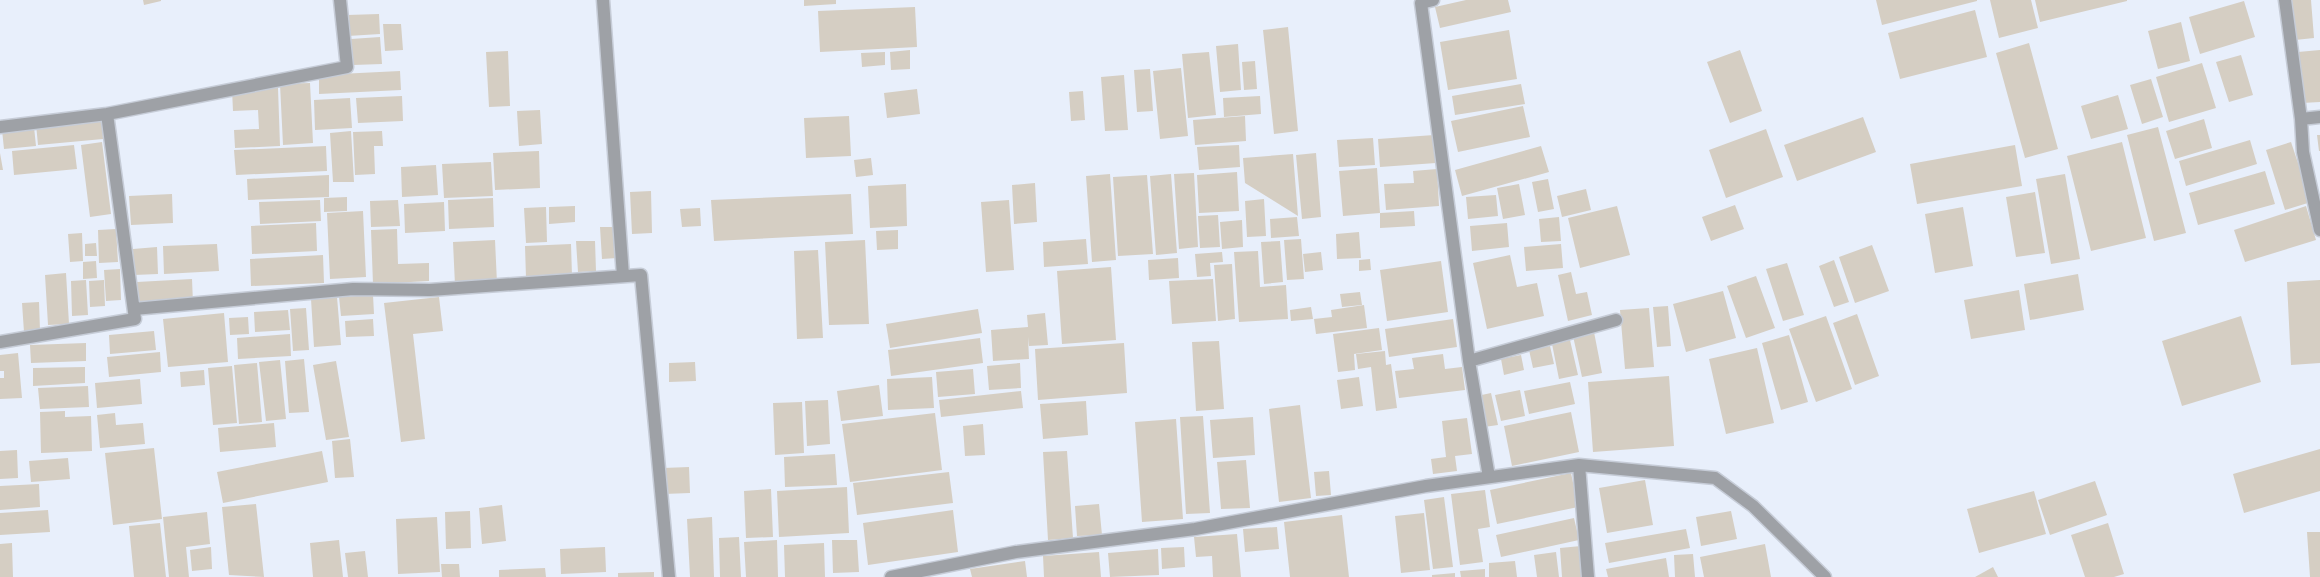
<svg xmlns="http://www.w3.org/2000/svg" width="2320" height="577" font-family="Figtree,sans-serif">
  <rect width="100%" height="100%" fill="#e8effb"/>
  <path fill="#d5cec3" d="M143 0H161V1L144 5Z
    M804 0H836V4L804 6Z
    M1466 0H1508L1511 12 1440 28 1435 7Z
    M1876 0H1977V1L1882 25Z
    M1990 0H2031L2038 28 1999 38Z
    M2035 0H2127V1L2040 22Z
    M2292 0H2311L2314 38 2295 40Z
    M2244 1 2255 37 2200 54 2189 17Z
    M915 7 917 47 820 52 818 11Z
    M1975 10 1987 57 1900 79 1888 33Z
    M379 14 380 34 348 36 347 15Z
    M2181 22 2190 61 2158 69 2148 31Z
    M383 24H401L403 50 385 51Z
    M1288 27 1298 131 1274 134 1263 30Z
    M1509 30 1517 79 1448 90 1440 42Z
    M380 37 382 64 353 65 351 39Z
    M2029 43 2058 149 2025 158 1996 53Z
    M1238 44 1241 90 1220 92 1216 46Z
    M910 50V69L891 70 890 52Z
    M1740 50 1762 111 1730 123 1707 62Z
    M2320 50V102L2302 103 2298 52Z
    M508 51 510 106 489 107 486 52Z
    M885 52V65L862 67 861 53Z
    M1209 52 1216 115 1188 118 1182 54Z
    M2241 55 2253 95 2229 102 2216 62Z
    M1255 61 1257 89 1244 90 1242 62Z
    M2202 63 2216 108 2169 122 2156 77Z
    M1181 68 1188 136 1160 139 1153 71Z
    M1150 69 1153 111 1137 112 1134 70Z
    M400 71 401 90 319 94V75Z
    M1124 75 1128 130 1105 131 1101 77Z
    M2151 79 2163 117 2142 124 2130 85Z
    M310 83 313 143 283 145 280 84Z
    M1521 84 1525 104 1455 115 1452 96Z
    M278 88 280 146 235 148 234 130 259 129 258 110 233 111 232 90Z
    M917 89 920 114 887 118 884 93Z
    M1083 91 1085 120 1071 121 1069 92Z
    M2118 95 2128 129 2091 139 2081 106Z
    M402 96 403 121 358 123 356 98Z
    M1260 96 1261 114 1224 117 1223 98Z
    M350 98 352 128 315 130 314 100Z
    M1523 106 1530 137 1458 152 1451 121Z
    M540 110 542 144 519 146 517 111Z
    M849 116 851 156 806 158 804 118Z
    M1245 116 1246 141 1195 145 1193 120Z
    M1863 117 1876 152 1797 181 1784 145Z
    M102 118 103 139 38 145 36 124Z
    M2204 119 2212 148 2175 159 2166 131Z
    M34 127 36 146 4 149 2 130Z
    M2158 127 2186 233 2154 241 2127 135Z
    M1766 129 1783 177 1726 198 1709 150Z
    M351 131 354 182H333L330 133Z
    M382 131 383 146H374L375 174 355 175 353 132Z
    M1434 135 1436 163 1380 167 1378 139Z
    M2317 135H2320V151H2319Z
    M1373 138 1375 165 1339 167 1337 140Z
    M2250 140 2257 164 2186 186 2179 161Z
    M102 142 111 214 90 217 81 145Z
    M2122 142 2146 238 2091 251 2067 156Z
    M2291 142 2311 202 2285 210 2266 150Z
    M74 145 77 169 14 175 12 151Z
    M1239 145 1240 167 1199 170 1197 147Z
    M2015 145 2022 186 1917 204 1910 164Z
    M326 146 327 171 236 175 234 150Z
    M1541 146 1549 172 1462 196 1455 170Z
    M539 151 540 188 495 190 493 153Z
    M0 153 3 170H0Z
    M1316 153 1321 217 1302 219 1296 155Z
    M1293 154 1298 216 1245 183 1243 158Z
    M871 158 873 175 856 177 854 160Z
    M491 162 493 196 444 198 442 164Z
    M436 165 438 195 402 197 401 167Z
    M1377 168 1380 213 1343 216 1339 171Z
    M1437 169 1439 206 1386 210 1384 184 1414 183 1413 171Z
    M2265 171 2275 204 2198 225 2189 193Z
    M1237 172 1239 211 1199 213 1197 175Z
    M1194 173 1198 247 1179 249 1174 174Z
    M1110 174 1116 260 1092 262 1086 176Z
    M1171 174 1177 253 1156 255 1150 176Z
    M2065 174 2080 259 2051 264 2036 179Z
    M329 175V197L248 200 247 179Z
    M1147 175 1153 254 1118 256 1113 177Z
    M1548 179 1554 209 1538 212 1532 182Z
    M1035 183 1037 222 1014 224 1012 185Z
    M906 184 907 226 870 228 868 186Z
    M1519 184 1525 215 1503 219 1497 188Z
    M1586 189 1591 210 1562 217 1557 196Z
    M651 191 652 233 632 234 630 192Z
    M2035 192 2045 253 2016 257 2006 197Z
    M172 194 173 223 131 225 129 196Z
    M851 194 853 234 714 241 711 200Z
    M1496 195 1498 216 1468 219 1466 197Z
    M347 197V211L324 212V198Z
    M493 198 494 227 449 229 448 200Z
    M1264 199 1266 236 1247 237 1245 201Z
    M320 200 321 221 260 224 259 202Z
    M398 200 400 226 371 227 370 201Z
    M1009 200 1014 270 986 272 981 202Z
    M444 202 445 231 405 233 404 204Z
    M1735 205 1744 229 1711 241 1702 217Z
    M575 206V222L549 224V207Z
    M1617 206 1630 255 1580 268 1568 218Z
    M2306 206 2316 240 2245 262 2234 230Z
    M546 207 547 242 526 243 524 208Z
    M1963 207 1973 266 1935 273 1925 214Z
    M700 208 701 226 682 227 680 209Z
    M363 211 366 277 330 279 327 213Z
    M1414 211 1415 226 1380 228V213Z
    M1218 215 1220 247 1200 248 1198 216Z
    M1297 217 1299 236 1271 238 1270 219Z
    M1559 217 1561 241 1541 242 1539 219Z
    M1242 220 1243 247 1222 249 1220 222Z
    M316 223 317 251 252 254 251 226Z
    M1507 223 1509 247 1472 251 1470 226Z
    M600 227H615L617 258 602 259Z
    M116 229 118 262 99 263 98 230Z
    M397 229 398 264 429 263V281L373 284 371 230Z
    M898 230V249L877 250 876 231Z
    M1359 232 1361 258 1337 259 1336 234Z
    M82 233 83 261 70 262 68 234Z
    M1086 239 1088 264 1044 267 1043 242Z
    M1301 239 1304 279 1287 280 1284 240Z
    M495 240 497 283 455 285 453 242Z
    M865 240 869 324 829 325 825 242Z
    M576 241H595L596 271 578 272Z
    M1280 241 1283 282 1264 284 1261 242Z
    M96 243 97 256H85V244Z
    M217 244 219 271 164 274 163 246Z
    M571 244 572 276 526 278 525 246Z
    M1561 244 1563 268 1526 271 1524 247Z
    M1872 245 1889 291 1855 303 1839 257Z
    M157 247 158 274 134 275 133 249Z
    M818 250 823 338 797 339 794 251Z
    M1258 251 1260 287 1286 285 1288 319 1239 322 1234 252Z
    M1222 252 1223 262 1210 263 1211 276 1197 277 1195 254Z
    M1321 252 1323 270 1305 272 1303 254Z
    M323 255 324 283 251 286 250 259Z
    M1510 255 1517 287 1537 283 1544 316 1487 329 1473 263Z
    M1178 258 1179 278 1149 280 1148 260Z
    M1370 259 1371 270 1359 271V260Z
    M1834 260 1849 302 1834 307 1819 266Z
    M96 261 97 278 83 279V262Z
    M1441 261 1448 312 1387 321 1380 270Z
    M1787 263 1804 315 1783 321 1766 269Z
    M1232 264 1235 319 1218 321 1214 265Z
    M1111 267 1116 340 1062 344 1057 271Z
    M120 269 121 300 106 301 104 270Z
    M1571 272 1576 294 1587 292 1592 315 1568 321 1558 275Z
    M66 273 69 324 48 325 45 275Z
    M2078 274 2084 310 2030 320 2024 284Z
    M1756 276 1775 328 1746 338 1727 286Z
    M192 279 193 303 139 305 137 282Z
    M1213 279 1216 321 1172 324 1169 281Z
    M86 280 88 315 72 316 71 281Z
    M104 280 105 306 90 307 89 281Z
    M2320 280V363L2291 365 2287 282Z
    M2019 290 2025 330 1971 339 1964 300Z
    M1723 291 1736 338 1686 352 1673 304Z
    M1360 292 1362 305 1342 307 1340 294Z
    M373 295 374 314 341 316 339 297Z
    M337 297 341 345 314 347 311 299Z
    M439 297 443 331 413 334 425 439 401 442 384 303Z
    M39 302 40 331 24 332 22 303Z
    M1364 305 1367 328 1316 334 1314 319 1332 317 1331 310Z
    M1668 306 1671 346 1657 347 1653 307Z
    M1311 307 1313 319 1291 321 1290 310Z
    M306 308 309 350 293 351 290 309Z
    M1649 308 1654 367 1625 369 1620 310Z
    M978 309 982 333 890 348 886 324Z
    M288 310 290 330 255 332 254 312Z
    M224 313 228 362 168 367 163 319Z
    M1045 313 1048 345 1029 346 1028 337 1029 359 993 361 991 330 1028 327 1027 315Z
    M1857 314 1879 376 1855 385 1833 323Z
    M1826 316 1852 389 1816 402 1789 329Z
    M2241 316 2261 382 2182 406 2162 341Z
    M248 317 249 334 230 335 229 318Z
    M373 319 374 336 346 337 345 321Z
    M1453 319 1457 347 1389 357 1385 329Z
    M1379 328 1382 350 1354 354 1355 370 1338 372 1333 334Z
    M154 331 156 350 110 354 109 335Z
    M1594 332 1602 373 1582 377 1573 336Z
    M290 334 291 356 238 359 237 338Z
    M1789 335 1808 402 1781 410 1762 343Z
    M980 338 983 363 891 376 888 350Z
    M1570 340 1578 375 1559 379 1552 344Z
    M1219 341 1224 409 1196 411 1192 342Z
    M86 343V361L31 363 30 345Z
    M1124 343 1127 393 1038 400 1035 349Z
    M1550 346 1554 364 1533 368 1529 350Z
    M1757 348 1774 423 1726 434 1709 359Z
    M1385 351 1386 365 1391 364 1397 408 1376 411 1371 367 1358 369 1356 354Z
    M160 352 161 372 109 377 107 357Z
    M18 353 22 398 0 399V378H4V371H0V355Z
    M1443 354 1445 369 1462 367 1465 390 1399 398 1395 371 1414 369 1412 358Z
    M1521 355 1524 370 1504 375 1501 359Z
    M304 359 309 412 289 413 285 361Z
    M280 360 286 419 266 421 259 362Z
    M336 361 349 437 326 440 313 365Z
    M695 362 696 381 669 382V363Z
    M257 363 262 422 239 424 234 365Z
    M1020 363 1021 388 989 390 987 366Z
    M232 366 237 423 213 425 208 368Z
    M85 367V383L33 386V368Z
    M973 369 975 394 938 397 936 372Z
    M204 370 205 385 181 387 180 372Z
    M1669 376 1674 446 1593 452 1588 382Z
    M932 377 934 408 888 410 887 379Z
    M1359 377 1363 406 1341 409 1337 380Z
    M140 379 142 404 97 408 95 383Z
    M1570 382 1575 404 1529 414 1524 391Z
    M879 385 883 416 841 421 837 391Z
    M88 386 89 407 40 409 38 388Z
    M1520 390 1525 416 1501 421 1495 395Z
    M1021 391 1023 408 941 417 939 400Z
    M1491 393 1498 425 1484 427 1477 396Z
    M828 400 830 444 807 446 805 401Z
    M1086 401 1088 435 1043 439 1040 404Z
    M802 402 804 453 775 455 773 403Z
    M1300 405 1311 498 1279 502 1269 409Z
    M65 411V417L91 416 92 451 41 453 40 412Z
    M1571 412 1579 452 1512 466 1504 426Z
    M115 413 116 425 143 423 145 444 100 448 97 415Z
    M935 413 942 470 850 482 842 424Z
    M1203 416 1210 513 1186 514 1180 417Z
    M1253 417 1255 455 1213 458 1210 420Z
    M1467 418 1472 454 1455 456 1457 471 1433 474 1431 459 1446 457 1442 421Z
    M1176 419 1183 519 1142 522 1135 422Z
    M274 423 276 447 220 452 218 428Z
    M983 424 985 455 965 456 963 426Z
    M350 439 354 477 335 478 332 441Z
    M154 448 162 519 113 525 105 453Z
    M2320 449V491L2244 513 2233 474Z
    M17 450 18 478 0 479V451Z
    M322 451 328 482 223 503 217 472Z
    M1067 451 1073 538 1048 540 1043 452Z
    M835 454 837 485 785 487 784 457Z
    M68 458 70 479 31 482 29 461Z
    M1246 460 1250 508 1221 509 1217 462Z
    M689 467 690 493 664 494 663 468Z
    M1329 471 1331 495 1316 496 1314 472Z
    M949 472 953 503 857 515 853 483Z
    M1571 473 1578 507 1497 524 1490 490Z
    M1645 480 1653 525 1607 533 1599 488Z
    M2095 481 2107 515 2050 535 2038 500Z
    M39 484 40 507 0 510V486Z
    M847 487 849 533 779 537 777 491Z
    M771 489 773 537 746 538 744 491Z
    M1485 490 1490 527 1478 529 1483 562 1460 565 1451 494Z
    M2034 491 2046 534 1979 553 1967 509Z
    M1444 497 1453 567 1433 569 1424 500Z
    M256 504 264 577 229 575 222 507Z
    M1099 504 1102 535 1077 536 1075 506Z
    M502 505 506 541 482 544 479 508Z
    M48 510 50 532 0 535V513Z
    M953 510 958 552 868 565 863 523Z
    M470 511 471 548 446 549 445 512Z
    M1731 511 1737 539 1701 546 1696 517Z
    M207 512 210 544 186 547 189 577H169L163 517Z
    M1424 513 1430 570 1401 573 1395 516Z
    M1342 515 1349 577H1290L1284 522Z
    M437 517 440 572 398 574 396 519Z
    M712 517 714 577H690L687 519Z
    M1574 518 1579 540 1501 557 1496 535Z
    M160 523 166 577H134L129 526Z
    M2108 523 2124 574 2114 577H2085L2071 535Z
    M1277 527 1279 549 1245 552 1243 529Z
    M1686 529 1690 548 1609 563 1605 543Z
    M2307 532H2320V577H2310Z
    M1237 534 1241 577H1213L1212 556 1196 557 1194 537Z
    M739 537 741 577H720L719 538Z
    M339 540 343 577H313L310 543Z
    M777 540 778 577H746L744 542Z
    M832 540H857L859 572 833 573Z
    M12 543 13 577H0V544Z
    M824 543 825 577H785L784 545Z
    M1765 544 1771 577H1704L1700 557Z
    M1581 546 1584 577H1562L1560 548Z
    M211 547 212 569 192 571 190 550Z
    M605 547 606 572 561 574 560 549Z
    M1184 547 1185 567 1162 569 1161 548Z
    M1158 549 1159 575 1110 577 1108 553Z
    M365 551 368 577H348L345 553Z
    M1099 552 1101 577H1044L1043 556Z
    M1556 552 1559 577H1537L1534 555Z
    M1693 554 1695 577H1675L1674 555Z
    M1666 558 1669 577H1608L1606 569Z
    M1025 561 1027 577H972L970 569Z
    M1515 561 1517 577H1489V563Z
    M441 564H459L460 577H442Z
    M1993 567 1998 577H1975Z
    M545 568 546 577H499V570Z
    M1485 569V577H1461L1460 571Z
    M654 572V577H618V573Z
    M1455 573V577H1432V575Z"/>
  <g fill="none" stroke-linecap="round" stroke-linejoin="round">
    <defs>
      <path id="street" d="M603 0 623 276
        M1433 0 1421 3 1469 361 1489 477
        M2285 0 2301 119 2303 152 2320 230
        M2301 119 2320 117
        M0 127 107 114 347 67 340 0
        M134 309 353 289 430 290 641 275 669 577
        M0 342 135 319 107 114
        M1469 361 1616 320
        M1579 465 1588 577
        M891 577 1016 552 1195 529 1426 486 1579 465 1715 478 1753 506 1825 577"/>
    </defs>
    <use href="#street" stroke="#c6ccd7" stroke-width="15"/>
    <use href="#street" stroke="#9ea1a6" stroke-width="12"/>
  </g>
</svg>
